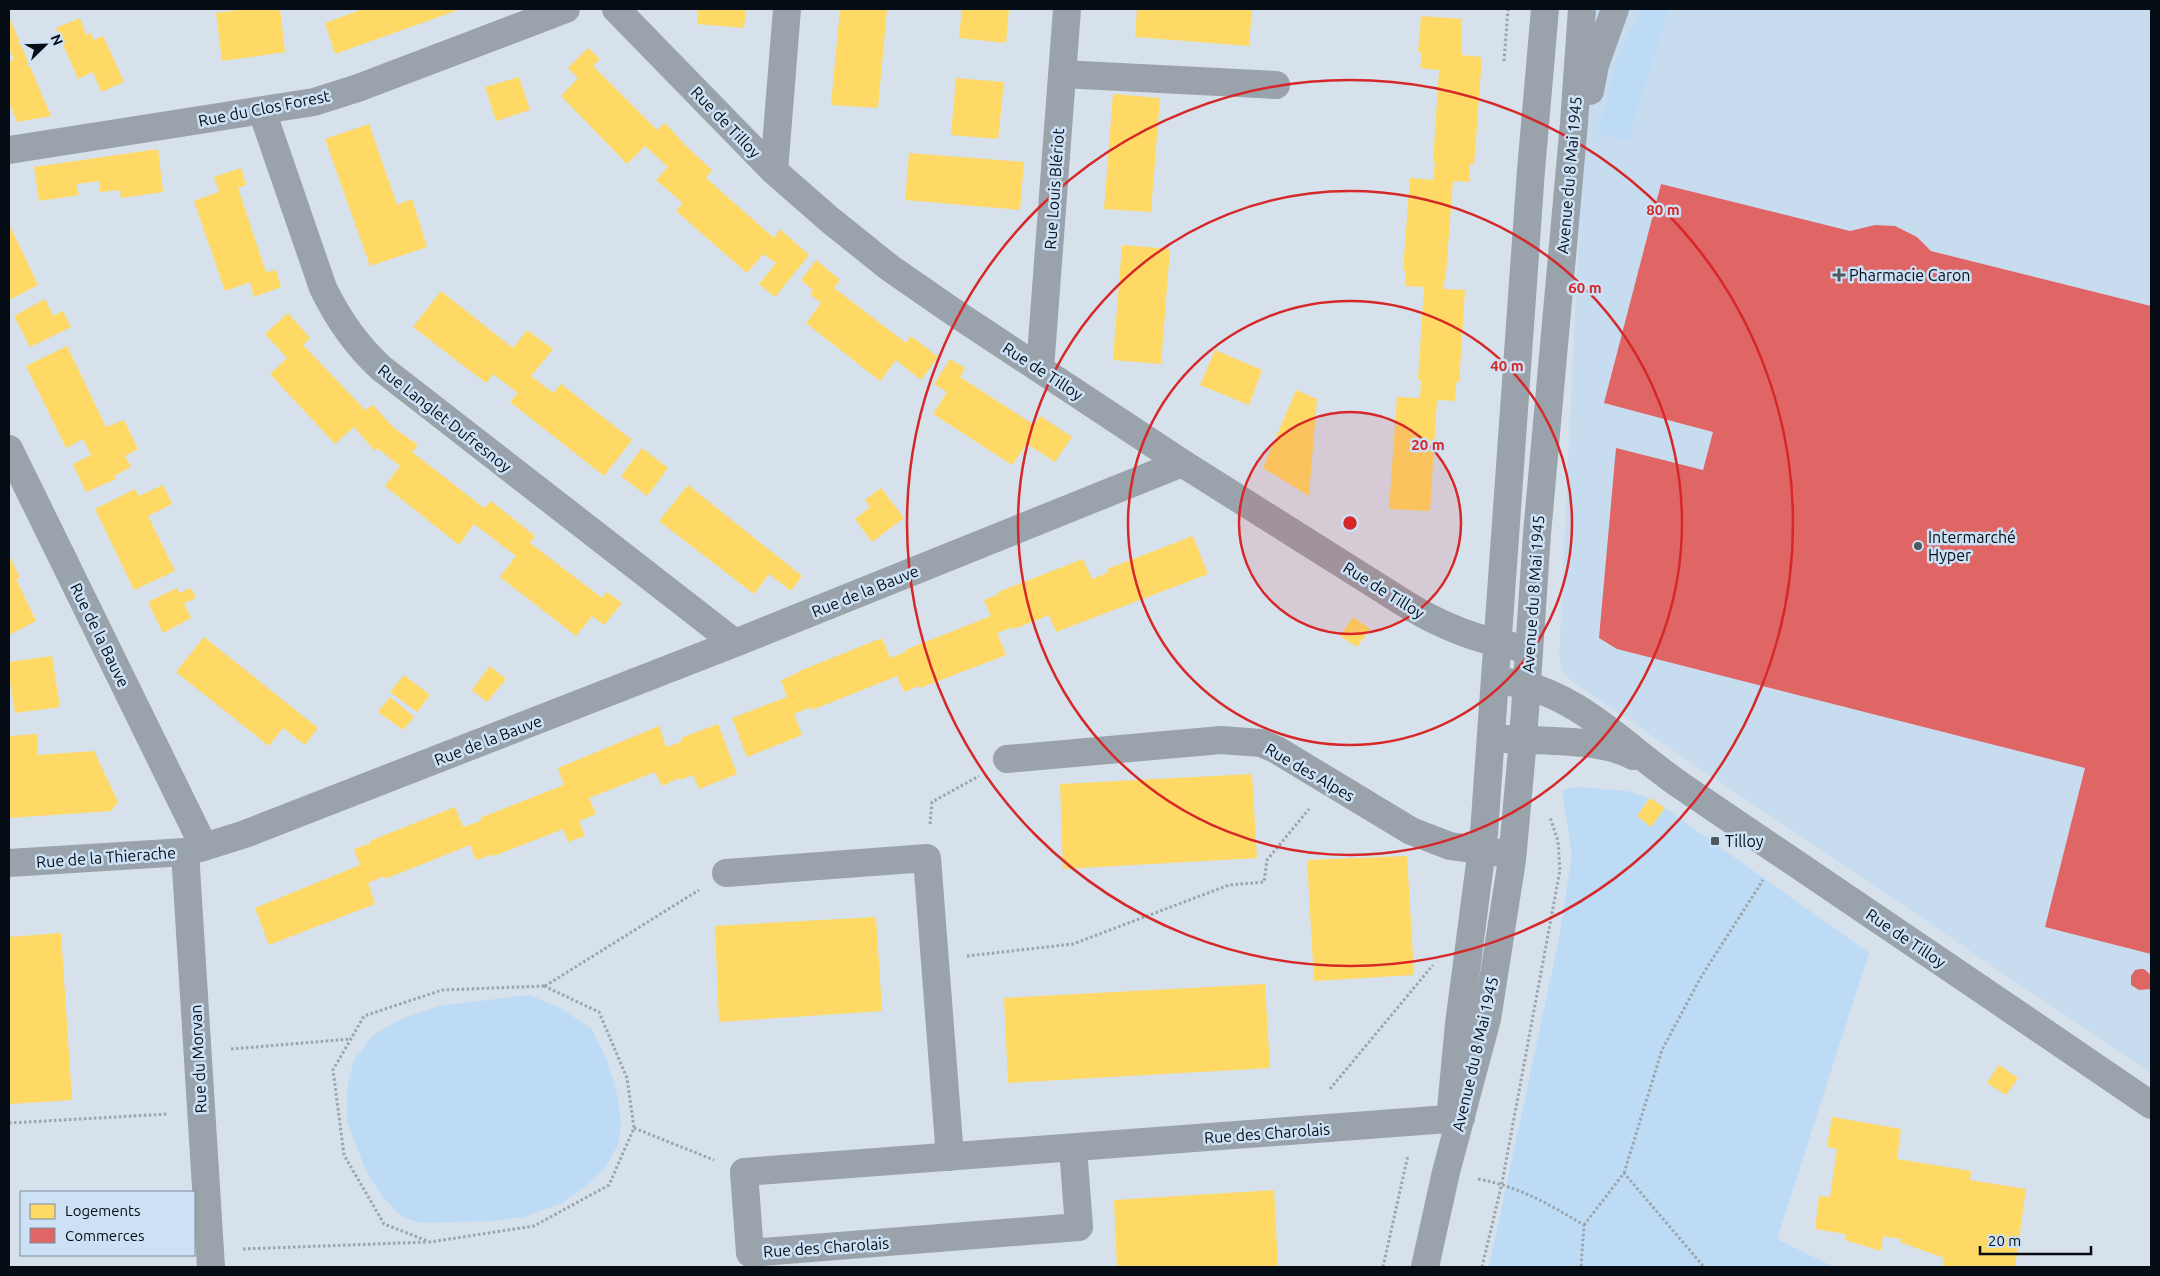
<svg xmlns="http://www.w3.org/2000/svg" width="2160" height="1276" font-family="Ubuntu,sans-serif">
  <rect width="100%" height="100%" fill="#d6e1ec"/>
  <path fill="#c8dcef" d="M1589 9H2151V1073L1575 684 1563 674 1559 658Z"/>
  <path fill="#bedbf6" d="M1643 9H1669L1628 141 1597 133 1621 47Z
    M1578 787 1626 791 1649 798 1637 817 1651 826 1665 808 1869 953 1777 1239 1834 1267H1489L1559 938 1572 855 1562 790Z
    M529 995 560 1008 592 1029 607 1060 618 1098 621 1121 618 1145 604 1169 588 1184 560 1204 523 1217 491 1221 421 1223 402 1217 382 1196 366 1171 347 1122V1090L353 1062 373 1035 402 1019 439 1006Z"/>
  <path fill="#ffd966" d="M247 9H280L285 52 222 61 216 13Z
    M363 9H461L335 54 325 23Z
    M698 9H746L744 28 697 24Z
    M840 9H887L878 108 831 105Z
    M962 9H1009L1006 43 959 38Z
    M1137 9H1252L1249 46 1135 37Z
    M9 16 25 55 51 116 17 122 9 102V62L14 60 9 48Z
    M1421 16 1462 19 1461 55 1482 57 1474 165 1470 164V182L1453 181 1446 273 1443 289 1465 290 1459 383 1456 382 1455 401 1437 400 1430 511 1389 509 1397 397 1420 398 1421 380H1418L1424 287 1405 286 1406 271 1403 270 1410 178 1433 180 1435 163 1433 162 1439 70 1420 68 1422 53 1418 52Z
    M80 18 86 35 91 33 94 40 103 36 124 82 101 92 93 72 78 79 56 28Z
    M588 48 600 59 593 66 657 130 665 123 687 147 712 170 706 178 774 238 780 229 809 255 775 297 759 284 776 263 763 254 747 273 676 211 683 203 656 180 668 167 645 146 627 164 561 96 578 78 568 68Z
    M519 77 530 110 496 121 485 87Z
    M956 78 1004 82 998 139 951 135Z
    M1113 94 1160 98 1151 212 1104 209Z
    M369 124 397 205 412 199 427 247 370 266 325 139Z
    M158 149 163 192 121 198 120 190 100 192 99 181 76 184 79 195 39 201 34 167Z
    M909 153 1024 162 1020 210 905 200Z
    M241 168 246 185 238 188 266 272 276 270 281 287 254 297 250 282 225 291 194 201 219 192 214 177Z
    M9 224 38 285 9 300Z
    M1122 245 1170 249 1161 364 1113 360Z
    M816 260 840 280 834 288 906 343 911 336 938 357 921 380 896 360 880 381 806 323 821 303 810 294 813 290 801 280Z
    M441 291 513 348 527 330 553 349 531 376 553 393 561 384 632 440 604 476 510 402 518 393 493 374 486 383 413 327Z
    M45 299 53 316 63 311 71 327 30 347 14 316Z
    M288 313 310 338 303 345 365 410 373 405 394 428 418 445 412 452 484 508 491 501 535 536 530 543 602 598 607 592 622 603 604 625 592 616 576 636 500 577 516 556 486 533 474 524 459 545 385 486 400 466 377 448 375 451 354 427 335 444 270 374 287 358 265 334Z
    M67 346 106 427 124 420 138 449 125 456 131 467 114 476 116 479 86 492 73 464 91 455 83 439 66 448 26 366Z
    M1215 350 1262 370 1249 405 1200 385Z
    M950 359 965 368 960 377 1034 425 1040 416 1072 437 1055 462 1027 444 1012 465 933 414 947 392 934 384Z
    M1296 390 1317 399 1309 496 1263 468Z
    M642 448 668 468 647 496 621 476Z
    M163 485 172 504 148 516 175 571 134 590 95 509 135 489 139 496Z
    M688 485 802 576 791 591 769 574 754 594 659 521Z
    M881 488 904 518 872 542 855 519 870 507 865 500Z
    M1193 536 1208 574 1056 632 1049 615 1014 629 1013 627 997 633 1006 655 920 688 919 686 904 692 897 676 812 710 811 707 794 714 802 735 747 757 732 718 787 697 781 680 798 673 797 672 882 638 890 658 906 652 905 650 991 616 984 600 999 594 998 592 1083 559 1092 579 1109 572 1107 569Z
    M9 555 20 578 16 579 36 621 9 635Z
    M177 588 179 593 191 588 196 598 184 603 191 618 163 633 148 602Z
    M1353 617 1370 629 1357 647 1340 636Z
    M204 637 318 728 305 745 283 728 269 746 176 672Z
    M52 656 60 707 15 713 9 676V662Z
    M490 666 506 679 487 702 472 690Z
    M404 675 430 695 417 712 390 692Z
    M390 697 414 717 403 730 378 712Z
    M718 724 737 774 699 789 693 775 680 780 679 778 662 786 655 772 589 798 596 814 579 821 585 836 568 842 563 829 494 856V854L476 860 470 845 385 879 384 876 368 883 375 904 269 945 255 908 360 865 354 849 371 843 370 841 455 807 463 827 481 821 480 818 564 785 558 768 659 726 666 747 681 742V738Z
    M37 734 38 755 94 751 118 802 111 811 9 818V736Z
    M1252 774 1257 858 1063 869 1060 784Z
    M1650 798 1665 808 1651 827 1637 816Z
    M1407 856 1414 975 1314 981 1307 860Z
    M876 917 882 1011 719 1022 715 926Z
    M61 933 72 1100 9 1104V937Z
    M1265 984 1270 1068 1008 1083 1004 998Z
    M1999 1065 2018 1078 2006 1095 1987 1083Z
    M1832 1117 1901 1129 1897 1159 1971 1171 1970 1180 2026 1189 2015 1267H1943L1944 1258 1900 1242 1901 1239 1883 1236 1881 1251 1845 1240V1234L1815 1229 1819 1196 1830 1197 1837 1149 1827 1147Z
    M1274 1190 1278 1267H1117L1114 1200Z"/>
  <path fill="#e06666" d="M1661 184 1850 231 1875 225 1895 226 1917 237 1931 251 2151 306V954L2045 927 2085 768 1617 649 1599 638 1616 448 1703 470 1713 432 1604 403Z
    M2140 969H2144L2151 975V989L2139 990 2131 985V976L2135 970Z"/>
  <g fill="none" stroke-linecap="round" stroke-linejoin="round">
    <path stroke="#9ca4ab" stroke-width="3" stroke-dasharray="2.5 2.5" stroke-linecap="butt" d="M1504 61 1508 9
      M930 824 932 802 979 776
      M967 956 1073 944 1229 885 1264 882 1267 860 1309 809
      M544 986 599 1012 627 1078 634 1128 609 1185 534 1226 430 1242 384 1224 344 1155 333 1070 364 1016 442 990Z
      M545 986 699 890
      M231 1049 351 1039
      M1330 1089 1433 965
      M9 1123 168 1114
      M634 1128 714 1160
      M1624 1173 1662 1050 1701 977 1763 880
      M1478 1179C1521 1187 1548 1204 1584 1225L1581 1267
      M1584 1225 1624 1173 1704 1267
      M243 1249 427 1242
      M1383 1267 1408 1155
      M1482 1267 1502 1183 1560 870 1558 841 1550 817"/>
    <path stroke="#9aa2ab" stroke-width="28" d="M616 9 774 171 830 220 890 268 952 311 1182 463 1404 603C1439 625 1476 640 1517 647
      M1062 74 1276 85
      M1590 91 1595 65 1615 9
      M262 111 323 288C338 319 356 345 381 368L735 643
      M9 150 314 102 358 88 566 9
      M774 171 787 9
      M1040 369 1067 9
      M9 449 204 847 245 834 735 643 1182 463
      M1509 682C1578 692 1628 750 1683 787 1840 892 1995 999 2151 1105
      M1506 739C1541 741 1603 739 1633 756
      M1007 759 1221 740 1261 743 1277 750 1411 831 1450 846 1501 853
      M185 852 211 1267
      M9 863 185 852 204 847
      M726 873 927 858 950 1157
      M1451 1109 1459 1024 1484 833 1531 170 1545 9
      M1073 1148 1079 1227 750 1253 744 1172 1461 1118
      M1425 1267 1446 1172 1487 1019 1512 860 1523 740 1537 534 1574 123 1582 9"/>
  </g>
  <circle cx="1350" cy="523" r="111" fill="#d62828" fill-opacity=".12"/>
  <g fill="none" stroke="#d62828" stroke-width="2.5">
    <circle cx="1350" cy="523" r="111"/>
    <circle cx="1350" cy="523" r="222"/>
    <circle cx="1350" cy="523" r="332"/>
    <circle cx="1350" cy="523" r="443"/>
  </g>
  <g fill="#4f575f" stroke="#cce1f6" stroke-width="2">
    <path d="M1836.5 267.5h5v5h5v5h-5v5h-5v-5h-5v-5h5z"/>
    <circle cx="1918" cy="546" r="5"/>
    <rect x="1710" y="836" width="10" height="10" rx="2.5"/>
  </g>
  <g text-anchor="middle" stroke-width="5" stroke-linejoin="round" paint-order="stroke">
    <g font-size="16" fill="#060c13" stroke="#cce1f6">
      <text transform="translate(264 108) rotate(-11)" y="6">Rue du Clos Forest</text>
      <text transform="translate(726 122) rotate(46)" y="6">Rue de Tilloy</text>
      <text transform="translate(1569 175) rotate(-85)" y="6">Avenue du 8 Mai 1945</text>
      <text transform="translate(1054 189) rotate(-86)" y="6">Rue Louis Blériot</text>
      <text transform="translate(1043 371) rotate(33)" y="6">Rue de Tilloy</text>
      <text transform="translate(445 418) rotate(38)" y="6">Rue Langlet Dufresnoy</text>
      <text transform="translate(1384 590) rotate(32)" y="6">Rue de Tilloy</text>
      <text transform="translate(865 591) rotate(-22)" y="6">Rue de la Bauve</text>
      <text transform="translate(1533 594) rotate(-86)" y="6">Avenue du 8 Mai 1945</text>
      <text transform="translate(100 635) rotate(64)" y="6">Rue de la Bauve</text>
      <text transform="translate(488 740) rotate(-21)" y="6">Rue de la Bauve</text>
      <text transform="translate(1310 772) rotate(30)" y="6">Rue des Alpes</text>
      <text transform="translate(106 857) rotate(-4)" y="6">Rue de la Thierache</text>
      <text transform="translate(1906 938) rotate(34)" y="6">Rue de Tilloy</text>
      <text transform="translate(1475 1054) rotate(-77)" y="6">Avenue du 8 Mai 1945</text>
      <text transform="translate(198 1059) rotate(-93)" y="6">Rue du Morvan</text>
      <text transform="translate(1267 1133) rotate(-4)" y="6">Rue des Charolais</text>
      <text transform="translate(826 1247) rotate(-4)" y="6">Rue des Charolais</text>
    </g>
    <g font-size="16" fill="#060c13" stroke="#cce1f6" text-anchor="start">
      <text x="1849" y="281">Pharmacie Caron</text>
      <text x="1928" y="543">Intermarché<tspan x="1928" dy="18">Hyper</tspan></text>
      <text x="1725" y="847">Tilloy</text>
    </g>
  </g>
  <circle cx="1350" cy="523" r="8" fill="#d62828" stroke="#cce1f6" stroke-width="2.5"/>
  <g font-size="15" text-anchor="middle" font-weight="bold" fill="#d62828" stroke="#cce1f6" stroke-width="5" stroke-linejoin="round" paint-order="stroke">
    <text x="1663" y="215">80 m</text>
    <text x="1585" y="293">60 m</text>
    <text x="1507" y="371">40 m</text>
    <text x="1428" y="450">20 m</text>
  </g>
  <rect width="2160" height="1276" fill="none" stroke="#060c13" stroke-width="20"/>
  <rect x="20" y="1191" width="175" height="65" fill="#cce1f6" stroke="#7d8c9b"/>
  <rect x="30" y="1204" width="25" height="15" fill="#ffd966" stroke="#7d8c9b"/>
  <text x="65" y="1216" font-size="15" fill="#060c13">Logements</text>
  <rect x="30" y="1228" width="25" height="15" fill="#e06666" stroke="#7d8c9b"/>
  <text x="65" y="1241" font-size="15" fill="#060c13">Commerces</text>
  <g transform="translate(45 45) rotate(67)" stroke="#cce1f6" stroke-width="4" paint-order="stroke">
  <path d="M0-4L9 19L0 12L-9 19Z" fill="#060c13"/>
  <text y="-8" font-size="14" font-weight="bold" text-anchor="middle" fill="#060c13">N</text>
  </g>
  <path d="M1980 1246v8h111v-8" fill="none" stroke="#060c13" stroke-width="2.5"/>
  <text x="1988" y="1246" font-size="15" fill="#060c13" stroke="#cce1f6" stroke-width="4" paint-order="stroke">20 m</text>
</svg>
